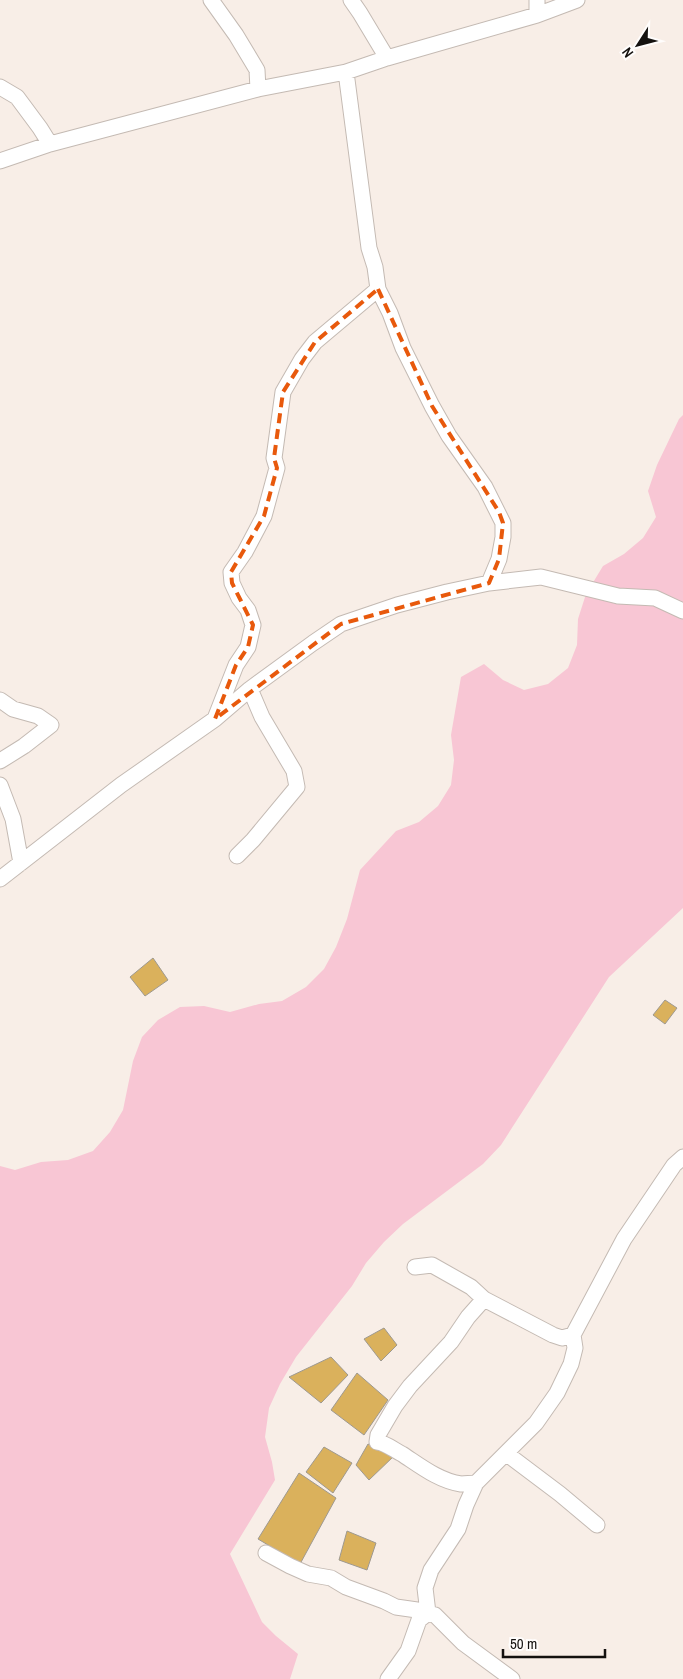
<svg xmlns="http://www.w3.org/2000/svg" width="683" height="1679" font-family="'Archivo Narrow',sans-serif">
  <rect width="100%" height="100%" fill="#f8eee7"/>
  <path fill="#f8c6d4" d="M683 415V908L609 977 501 1145 483 1164 403 1224 384 1242 366 1263 352 1286 296 1357 280 1384 269 1408 265 1437 272 1462 275 1480 230 1554 262 1622 276 1636 298 1654 290 1679H0V1166L15 1170 41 1162 68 1160 93 1151 110 1132 123 1110 133 1061 142 1037 158 1020 180 1007 204 1006 230 1012 259 1004 282 1001 306 987 324 969 336 947 347 919 360 870 396 831 419 822 438 806 451 785 454 760 451 735 461 677 484 664 503 680 524 690 548 684 568 668 577 645 578 619 586 594 603 566 624 554 643 538 656 517 648 491 657 465 679 419Z"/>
  <path fill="#dab15c" stroke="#9e9990" d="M153 958 168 980 145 996 130 977Z
    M665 1000 677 1008 665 1024 653 1015Z
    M384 1328 397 1345 381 1361 364 1339Z
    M331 1357 348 1375 321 1403 289 1377Z
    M357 1373 388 1400 364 1435 331 1410Z
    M368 1444 395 1455 369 1480 356 1465Z
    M324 1447 352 1463 333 1493 306 1472Z
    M299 1473 336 1498 300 1564 258 1539Z
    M347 1531 376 1543 367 1570 339 1560Z"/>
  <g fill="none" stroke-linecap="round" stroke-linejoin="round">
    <defs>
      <path id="street" d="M211 0 236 35 257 70 258 89
        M351 0 360 13 387 58
        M537 0V15
        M346 72 369 248 375 267 378 289 390 313 403 348 432 406 449 436 485 487 503 523V537L499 559 489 583
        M0 87 17 97 40 128 50 144
        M0 161 50 144 258 89 346 72 387 58 537 15 577 0
        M0 700 13 709 38 716 51 725 24 746 0 761
        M216 716 236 665 248 647 253 625 248 610 239 598 232 583 231 572 245 552 264 516 277 468 274 458 283 392 302 359 315 342 378 289
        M0 785 13 819 21 863
        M237 856 253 840 297 787 294 771 262 717 250 689
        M0 879 121 785 215 719 250 689 313 643 341 624 397 605 447 592 489 583 541 577 618 596 655 598 683 611
        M415 1267 432 1265 471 1287 484 1299 553 1335 562 1338 573 1335 624 1239 674 1165 683 1157
        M507 1454 560 1494 597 1525
        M476 1483C471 1483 466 1484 461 1484 439 1481 419 1465 402 1454 394 1450 386 1443 377 1442L378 1435 395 1406 410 1386 451 1342 468 1317 484 1299
        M266 1553 290 1566 308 1574 331 1578 346 1587 384 1601 396 1607 417 1610 435 1615 463 1643 512 1679
        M388 1679 408 1651 419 1620 428 1613 425 1588 431 1570 458 1529 466 1505 476 1483 536 1423 557 1393 571 1364 575 1348 573 1335"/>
    </defs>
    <use href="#street" stroke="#c4bab3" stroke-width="17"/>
    <use href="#street" stroke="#fff" stroke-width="15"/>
  </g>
  <path fill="none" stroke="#e8590c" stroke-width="4" stroke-dasharray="10 6" stroke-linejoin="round" d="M378 289 432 406 499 512 503 523 499 559 489 583 341 624 215 719 236 665 248 647 253 625 232 583 231 572 264 516 277 468 274 458 283 392 315 342Z"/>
  <g transform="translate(638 45) rotate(234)" stroke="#fffdfc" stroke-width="4" paint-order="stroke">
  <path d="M0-4L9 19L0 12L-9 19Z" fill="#14110f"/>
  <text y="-8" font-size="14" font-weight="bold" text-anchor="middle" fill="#14110f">N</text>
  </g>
  <path d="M503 1649v8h102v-8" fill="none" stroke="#14110f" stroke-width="2.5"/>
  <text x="510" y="1649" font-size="15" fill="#14110f" stroke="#fffdfc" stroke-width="4" paint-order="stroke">50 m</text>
</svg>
